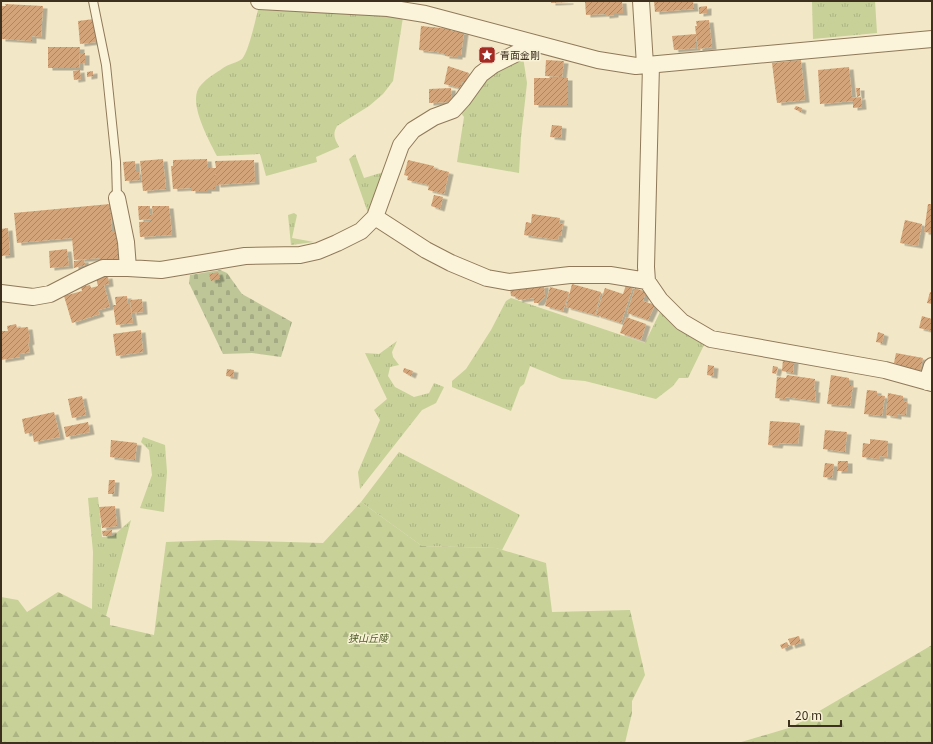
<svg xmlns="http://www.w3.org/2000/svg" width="933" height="744" font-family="Georgia,'Noto Sans JP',serif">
  <defs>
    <pattern id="grass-tufts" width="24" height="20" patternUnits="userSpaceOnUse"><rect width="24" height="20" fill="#c7d198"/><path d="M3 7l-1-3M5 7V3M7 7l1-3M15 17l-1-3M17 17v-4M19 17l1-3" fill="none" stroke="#acb483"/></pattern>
    <pattern id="forest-firs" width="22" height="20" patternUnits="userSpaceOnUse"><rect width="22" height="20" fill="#c7d198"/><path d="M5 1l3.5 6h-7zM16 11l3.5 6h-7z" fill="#acb483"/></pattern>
    <pattern id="cemetery-stones" width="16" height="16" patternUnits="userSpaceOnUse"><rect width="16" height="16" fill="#bec698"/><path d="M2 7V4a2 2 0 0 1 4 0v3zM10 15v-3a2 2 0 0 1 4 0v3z" fill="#a4aa83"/></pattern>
    <pattern id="building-hatch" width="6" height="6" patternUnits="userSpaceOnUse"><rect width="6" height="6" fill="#d3a479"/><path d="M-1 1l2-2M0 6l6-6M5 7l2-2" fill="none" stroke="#ad8663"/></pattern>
    <filter id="shadow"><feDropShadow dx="4.5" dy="2.5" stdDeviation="0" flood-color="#0004"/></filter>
  </defs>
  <rect width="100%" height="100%" fill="#f2e7c6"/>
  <path fill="url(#grass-tufts)" d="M812 1H875L877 33 813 39Z
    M258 10 374 13 403 17 393 81 383 94 369 106 337 126C332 135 335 139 339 147L316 157 317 162 266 176 260 154 217 156C209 140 186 100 201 85 207 78 216 73 223 68 228 64 237 63 242 59 249 51 255 21 258 10Z
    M523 57 527 83 521 137 519 173 457 162 464 117 461 113 469 104 488 76Z
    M355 154 364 178 387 171 368 213 349 159Z
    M294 213 297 215 292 238 314 242 291 245 288 215Z
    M511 298 645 343 661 310 686 333 704 345 688 378H679L673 386 656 399 585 381 562 379 530 366 524 384 520 387 511 411 452 387V381L466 369 491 330 506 301Z
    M397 341 392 352 393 357 399 365 390 367 388 376 395 387 414 397 429 393 434 383 444 387 436 403 422 410 360 489 358 472 380 420 374 410 387 399 365 353 379 354Z
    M143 437 165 445 167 472 164 512 140 508 152 475 149 450 141 442Z
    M399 452 520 515 502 550 496 548 422 546 361 502Z
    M98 497 102 537 113 536 131 520 106 616 92 610 93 552 88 498Z"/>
  <path fill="url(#forest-firs)" d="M361 502 422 546 496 548 546 563 552 612 630 610 645 675 632 701V713L625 743H1V597L18 600 27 612 58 592 110 618V625L154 635 166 542 217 540 323 543Z
    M932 645V743H738L792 727Z"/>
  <path fill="url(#cemetery-stones)" d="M220 270 227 273 242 294 292 322 281 357 252 353 223 354 189 283 190 275Z"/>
  <path fill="url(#building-hatch)" filter="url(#shadow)" d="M551 1H569V2L551 3Z
    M585 1H622L623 13H614V15L605 16V14L586 15Z
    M654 1H693L694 9 655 12Z
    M5 4 43 6 41 37 32 36V41L1 39V6H6Z
    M707 6V13L699 14V7Z
    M94 19 96 42 80 44 78 21Z
    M709 20 712 47 698 49 696 35V48L674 50 672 36 696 34 695 26H697L696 21Z
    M421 26 451 29V31L464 32 461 55H458V57L445 56V54L437 52 419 50Z
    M48 47H80L79 68H48Z
    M80 53H85V63H80Z
    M546 60 564 61 562 77 545 76Z
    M801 60 805 100 777 103 772 63Z
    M448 66 469 73 466 83 462 82 460 88 444 84Z
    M849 67 852 98 861 97 862 107 853 108V101L820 104 818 70Z
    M80 70 81 79 74 80 73 71Z
    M93 71V76L87 77V72Z
    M534 78H568V105H534Z
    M451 88 452 100 451 102 429 103V89Z
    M856 88H860V96L857 97Z
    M796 106 802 108 801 112 794 109Z
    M552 125 562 126 561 138 550 137Z
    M163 159 166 189 143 191 140 161Z
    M207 159 208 168H216L215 161 254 160 255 182 216 185V174H215V189H207V191H191V188L173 189 171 166H173V160Z
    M408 160 434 166 433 168 449 172 444 194 428 190 429 185 407 180 408 176 404 175Z
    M135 161 136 172H139L140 180 125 181 123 162Z
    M434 195 443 197 440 209 431 206Z
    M110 204 112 231H117L120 259 100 261V258L74 260 72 238 17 243 14 213Z
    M928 204H932V233L924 232Z
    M138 206H150V215L153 214 152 206H169L172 235 140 237 139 222 151 221V219L139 220Z
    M532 214 560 218 559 223 563 224 561 236 559 235 558 240 524 235 526 222 531 223Z
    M905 220 922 224 918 246 900 243Z
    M8 228 10 255 1 256V229Z
    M67 249 69 266 50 268 49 251Z
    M84 260 85 265 74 268V261Z
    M218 272 220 279 211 281 209 274Z
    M108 276 109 284 104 285 110 307 98 310 100 314 72 323 64 296 82 291 81 287 90 285 91 288 98 286 96 278Z
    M572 284 601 292 595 315 566 307Z
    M544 285 545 297 539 303H534V298L518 300 517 297 511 296 510 288Z
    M626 285 633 287 621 323 596 315 605 288 623 294Z
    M550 287 569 292 563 311 545 306Z
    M635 288 646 292 643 301 655 305 648 320 627 313Z
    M930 292H932V304L927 303Z
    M127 296 128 304H130L133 323 116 325 113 305H116L115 297Z
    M142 299 143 312 132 313 130 300Z
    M922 316 932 319V331L919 328Z
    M626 317 646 324 641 340 620 333Z
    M16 324 17 328 28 327 30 342 28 343 30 352 20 354V357L1 360V331H8L7 326Z
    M141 330 143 352 116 356 113 334Z
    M878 332 884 334 882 343 876 342Z
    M896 353 923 358 920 371 894 363Z
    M783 359 794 361 793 373 782 371Z
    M708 365 714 366 713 376 707 375Z
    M773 366 778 367 776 374 772 373Z
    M404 368 413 371 411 376 403 372Z
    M227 369 234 370 233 377 226 376Z
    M787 375 815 379 814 390H816L815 401 785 397V399L775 398 777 377 786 378Z
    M831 375 849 378V385H853L850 406 827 404Z
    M867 390 877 391V395L885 396 882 416 864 414Z
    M888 393 903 396V401L907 402 906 415 897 414V417L886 415Z
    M82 396 86 415 72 418 68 399Z
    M54 412 60 437 34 442 32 432 25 434 22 419Z
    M770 421 800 423 798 444 779 443 778 446 768 445Z
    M88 422 90 432 66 437 64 427Z
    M825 430 847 432 845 452 823 449Z
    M870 439 888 441 887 457 880 456 879 459 862 457 863 443 870 444Z
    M111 440 137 443 135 460 110 457Z
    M838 461H848V471H837Z
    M825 463 834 464 832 478 823 477Z
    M109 480H115L114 494H108Z
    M115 506 117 526 102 528 99 507Z
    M112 530V536H103L102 531Z
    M799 636 801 643 791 646 788 639Z
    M787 642 789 646 782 649 780 645Z"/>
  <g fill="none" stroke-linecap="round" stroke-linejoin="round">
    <defs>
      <path id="lane" d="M93 1 106 65 116 162 117 198"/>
      <path id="street" d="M259 1 388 8 425 14 598 60 636 66 932 39
        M641 1 645 65
        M651 65 646 267 647 281 660 300 682 322 711 339 885 370 932 383
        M117 198 126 242 128 268
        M375 217 426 250 451 263 487 278 509 282 570 275H610L647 281
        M1 293 33 297 50 294 85 276 103 268H128L161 270 245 256 300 255 318 251 337 243 361 231 375 217 401 145 413 130 434 117 453 110 463 99 481 74 493 65 535 44
        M927 382 932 366"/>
    </defs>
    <use href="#lane" stroke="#8f795a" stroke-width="10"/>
    <use href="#street" stroke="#8f795a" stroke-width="18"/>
    <use href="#lane" stroke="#fbf3da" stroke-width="8"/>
    <use href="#street" stroke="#fbf3da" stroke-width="16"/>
  </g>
  <defs>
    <symbol id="sight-square" viewBox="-11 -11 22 22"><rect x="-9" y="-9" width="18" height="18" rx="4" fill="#a32b24" stroke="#f8f1d6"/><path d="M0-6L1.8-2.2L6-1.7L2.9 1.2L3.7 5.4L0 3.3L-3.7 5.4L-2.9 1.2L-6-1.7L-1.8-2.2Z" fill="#fff"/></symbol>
  </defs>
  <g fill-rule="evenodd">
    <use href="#sight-square" x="477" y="45" width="20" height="20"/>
  </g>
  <g text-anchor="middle" stroke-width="3" stroke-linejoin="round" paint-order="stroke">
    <g font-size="10" fill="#3e301f" stroke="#f8f1d6" text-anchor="start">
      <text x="500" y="59">青面金剛</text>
    </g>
    <g font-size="10" font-style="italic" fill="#4b5c23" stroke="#f8f1d6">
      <text x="368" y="642">狭山丘陵</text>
    </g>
  </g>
  <rect width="933" height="744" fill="none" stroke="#3e301f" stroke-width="4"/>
  <path d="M789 720v6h52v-6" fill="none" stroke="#3e301f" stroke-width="2"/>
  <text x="795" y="720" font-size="12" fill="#3e301f" stroke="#f8f1d6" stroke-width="3" paint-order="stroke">20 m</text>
</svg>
